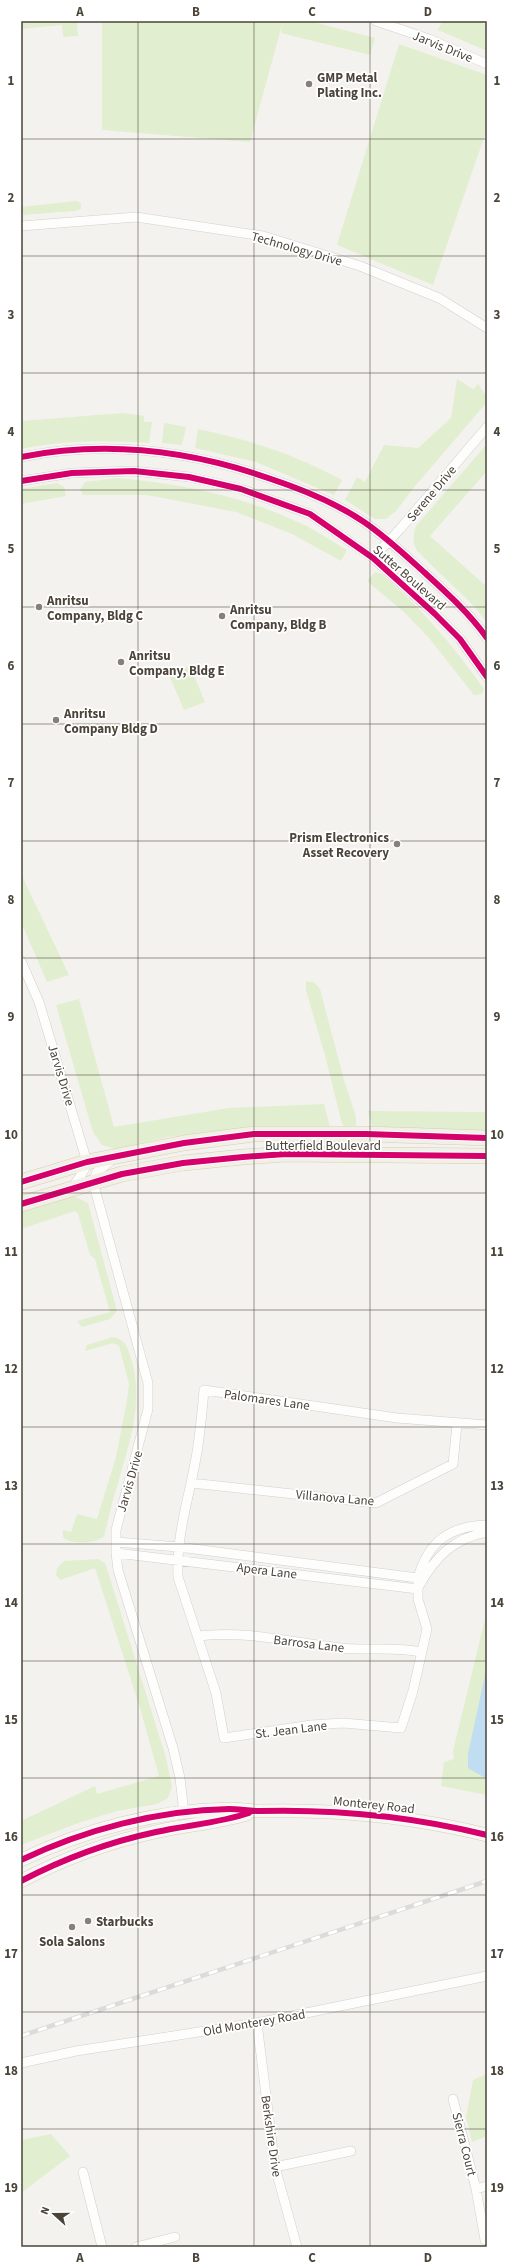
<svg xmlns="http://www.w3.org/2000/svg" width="508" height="2268" font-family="'Source Sans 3',sans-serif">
  <rect width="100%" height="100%" fill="#f4f2ee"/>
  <path fill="#e1eecf" d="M21 21H77L78 36 63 37 62 25 21 29Z
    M102 21H283L250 142 102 130Z
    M283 21H309L375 38 370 55 281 33Z
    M442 21H477L487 25V51L438 30Z
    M399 44 487 75V129L433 285 337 245Z
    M76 201 81 203V209L75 211 21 215V207Z
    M457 379 473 389 478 384 487 397V402L416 485 396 511 386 519H375L345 500 357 477 365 482 384 445 418 448 451 418Z
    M123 413 144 416V422H152L149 443C105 440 64 440 21 449V421Z
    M164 423 186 427 182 445 162 443Z
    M198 429C253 441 292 453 342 480L334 495 256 462 195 448Z
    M487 444V471L430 536 487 587V623L475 607 417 551C412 541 413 536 416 526Z
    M117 478C181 484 240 495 300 523 316 530 331 541 347 550L341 561 292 534 236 512 147 495H83L80 490 85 482Z
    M57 483 64 487 66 496 21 504V489Z
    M375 572 382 574C423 610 452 644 484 689L482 694 474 695 429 638 405 613 367 581Z
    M190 666 205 702 184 710 169 675Z
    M21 874 69 975 47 982 21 922Z
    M306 981 315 983 320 989 344 1080 356 1117V1125L348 1128 342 1124 326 1059 306 990Z
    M79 999 114 1127 229 1108 324 1104 330 1127 219 1131 168 1137 115 1149 102 1145 93 1132 56 1005Z
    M368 1111 487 1112V1131L373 1129Z
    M74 1196 88 1203 117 1311 110 1319 82 1327 77 1321 110 1312 95 1259 90 1255 78 1214 75 1211 21 1229V1212Z
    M113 1337C125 1340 127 1345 130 1355 145 1399 130 1441 118 1483 112 1501 109 1518 104 1536 97 1543 71 1546 63 1537V1530L71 1532 77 1514 97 1519 116 1457 127 1400 129 1384 119 1346 113 1343 85 1351 87 1345Z
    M98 1559 105 1563 108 1572 166 1758 172 1787 168 1798 157 1804 117 1811 78 1823 21 1845V1821L95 1786 97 1794 159 1776 140 1708 95 1568 60 1580 56 1575 57 1568 64 1561Z
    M487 1611V1795L441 1786 444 1762 454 1759 453 1751Z
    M487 2074V2136L472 2142 466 2117 473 2080Z
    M51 2134 70 2156 21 2193V2140Z"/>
  <path fill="#c0ddf1" d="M487 1666V1779L468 1768V1754Z"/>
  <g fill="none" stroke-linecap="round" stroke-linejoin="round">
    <defs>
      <path id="minor" d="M376 21 429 39 487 64
        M21 226 136 217 263 236 360 266 439 298 487 328
        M21 457C107 440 189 450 271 479 304 490 336 503 364 522 386 537 405 555 425 573 448 594 469 613 487 638
        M21 481 72 473 134 471 189 477 241 489 310 514 373 558 435 614 460 639 487 677
        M373 558 400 529 487 427
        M21 961 39 1002 87 1162C85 1172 77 1179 73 1188
        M115 1157 97 1172 93 1182 148 1383V1409L116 1530V1553L118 1570 173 1748 180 1778 184 1813
        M191 1483 376 1503 453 1464 457 1424
        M116 1542 179 1547 418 1578C428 1542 449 1526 487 1525
        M116 1553 418 1589
        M418 1578V1599L427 1629 413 1691 401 1728 343 1723 311 1725 224 1738 216 1693 178 1577C176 1535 189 1498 196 1458 200 1436 202 1413 204 1390L397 1418 487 1425
        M419 1586C435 1557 454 1538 487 1532
        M199 1636C246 1630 294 1643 341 1648 368 1651 395 1646 421 1652
        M257 2023 275 2167 297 2247
        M21 2063 76 2051 257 2023 487 1976
        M453 2099 476 2189 485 2240
        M275 2167 351 2151
        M83 2172 102 2247
        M476 2189 487 2186
        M136 2247 175 2237"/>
      <path id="secondary" d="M21 1860C84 1830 158 1810 229 1809 239 1809 249 1811 259 1811 337 1809 411 1816 487 1835
        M21 1881C63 1859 109 1842 155 1832 185 1825 217 1823 247 1814"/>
      <path id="primary" d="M21 1182 87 1162 184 1143 254 1134H366L487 1138
        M21 1204 122 1174 183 1163 243 1157 286 1154 487 1156"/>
    </defs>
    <use href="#minor" stroke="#d2d0cb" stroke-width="10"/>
    <use href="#secondary" stroke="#d3cfc5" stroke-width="14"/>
    <use href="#primary" stroke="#d6cebb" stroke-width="16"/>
    <use href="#minor" stroke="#fdfdfc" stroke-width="9"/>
    <use href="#secondary" stroke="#f7f6f1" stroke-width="13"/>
    <use href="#primary" stroke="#f2efe6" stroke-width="15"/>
    <defs>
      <path id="rail" d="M21 2036 487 1881"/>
    </defs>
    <use href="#rail" stroke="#dbdbda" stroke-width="4.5"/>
    <use href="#rail" stroke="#fff" stroke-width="3" stroke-dasharray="9" stroke-linecap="butt"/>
    <defs>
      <path id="cycleway" d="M21 457C107 440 189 450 271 479 304 490 336 503 364 522 386 537 405 555 425 573 448 594 469 613 487 638
        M21 481 72 473 134 471 189 477 241 489 310 514 373 558 435 614 460 639 487 677
        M21 1182 87 1162 184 1143 254 1134H366L487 1138
        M21 1204 122 1174 183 1163 243 1157 286 1154 487 1156
        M21 1860C84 1830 158 1810 229 1809 239 1809 249 1811 259 1811 337 1809 411 1816 487 1835
        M21 1881C63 1859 109 1842 156 1832 187 1825 219 1823 249 1813"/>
    </defs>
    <use href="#cycleway" stroke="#fff" stroke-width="8"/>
    <use href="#cycleway" stroke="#d6006c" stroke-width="6"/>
  </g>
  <path fill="none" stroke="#4b4439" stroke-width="1" stroke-opacity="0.55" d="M138 21V2247M254 21V2247M370 21V2247M21 139H487M21 256H487M21 373H487M21 490H487M21 607H487M21 724H487M21 841H487M21 958H487M21 1075H487M21 1193H487M21 1310H487M21 1427H487M21 1544H487M21 1661H487M21 1778H487M21 1895H487M21 2012H487M21 2129H487"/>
  <g fill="#868178" stroke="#fff" stroke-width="1.5">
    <circle cx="309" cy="84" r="4"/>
    <circle cx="39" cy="607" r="4"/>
    <circle cx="222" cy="616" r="4"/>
    <circle cx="121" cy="662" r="4"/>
    <circle cx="56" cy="720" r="4"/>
    <circle cx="397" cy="844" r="4"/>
    <circle cx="88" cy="1921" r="4"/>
    <circle cx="72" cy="1927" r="4"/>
  </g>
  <g text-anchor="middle" stroke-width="3.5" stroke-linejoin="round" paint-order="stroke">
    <g font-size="13" fill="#4b4439" stroke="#fff">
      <text transform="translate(443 46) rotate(22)" y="5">Jarvis Drive</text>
      <text transform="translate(297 248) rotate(16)" y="5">Technology Drive</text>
      <text transform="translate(431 493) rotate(-50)" y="5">Serene Drive</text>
      <text transform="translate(410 577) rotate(41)" y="5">Sutter Boulevard</text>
      <text transform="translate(62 1075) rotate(73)" y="5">Jarvis Drive</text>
      <text x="323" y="1150">Butterfield Boulevard</text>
      <text transform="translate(267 1399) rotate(8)" y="5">Palomares Lane</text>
      <text transform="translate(129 1481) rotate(-74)" y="5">Jarvis Drive</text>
      <text transform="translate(335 1497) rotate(5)" y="5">Villanova Lane</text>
      <text transform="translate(267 1570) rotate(7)" y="5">Apera Lane</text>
      <text transform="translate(309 1643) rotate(7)" y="5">Barrosa Lane</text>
      <text transform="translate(291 1729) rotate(-7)" y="5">St. Jean Lane</text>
      <text transform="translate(374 1804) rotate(6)" y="5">Monterey Road</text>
      <text transform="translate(254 2022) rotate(-10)" y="5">Old Monterey Road</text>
      <text transform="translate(272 2136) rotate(82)" y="5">Berkshire Drive</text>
      <text transform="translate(465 2144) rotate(76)" y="5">Sierra Court</text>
    </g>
    <g font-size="13" font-weight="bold" fill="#4b4439" stroke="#fff" text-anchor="start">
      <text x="317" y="82">GMP Metal<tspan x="317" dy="15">Plating Inc.</tspan></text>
      <text x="47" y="605">Anritsu<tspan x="47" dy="15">Company, Bldg C</tspan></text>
      <text x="230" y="614">Anritsu<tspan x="230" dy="15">Company, Bldg B</tspan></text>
      <text x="129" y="660">Anritsu<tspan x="129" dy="15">Company, Bldg E</tspan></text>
      <text x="64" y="718">Anritsu<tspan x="64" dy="15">Company Bldg D</tspan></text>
      <text x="389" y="842" text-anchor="end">Prism Electronics<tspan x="389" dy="15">Asset Recovery</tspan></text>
      <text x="96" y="1926">Starbucks</text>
      <text x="72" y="1946" text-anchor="middle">Sola Salons</text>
    </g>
  </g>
  <rect width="508" height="2268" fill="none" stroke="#ffffff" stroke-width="44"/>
  <g transform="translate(54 2214) rotate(291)" stroke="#ffffff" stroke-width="3" paint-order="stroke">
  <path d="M0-3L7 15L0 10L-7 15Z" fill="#4b4439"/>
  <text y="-6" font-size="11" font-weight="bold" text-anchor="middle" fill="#4b4439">N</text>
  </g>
  <rect x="22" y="22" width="464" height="2224" fill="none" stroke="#4b4439" stroke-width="1.5"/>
  <g font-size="13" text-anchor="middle" font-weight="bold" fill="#4b4439">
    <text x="80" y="16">A</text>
    <text x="196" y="16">B</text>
    <text x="312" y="16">C</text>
    <text x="428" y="16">D</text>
    <text x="11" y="85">1</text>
    <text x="497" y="85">1</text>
    <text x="11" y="202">2</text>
    <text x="497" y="202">2</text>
    <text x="11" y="319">3</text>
    <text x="497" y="319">3</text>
    <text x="11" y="436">4</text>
    <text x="497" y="436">4</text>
    <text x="11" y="553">5</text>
    <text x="497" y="553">5</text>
    <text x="11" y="670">6</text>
    <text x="497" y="670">6</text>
    <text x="11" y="787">7</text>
    <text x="497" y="787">7</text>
    <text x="11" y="904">8</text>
    <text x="497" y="904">8</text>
    <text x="11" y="1021">9</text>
    <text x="497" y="1021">9</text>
    <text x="11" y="1139">10</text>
    <text x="497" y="1139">10</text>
    <text x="11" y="1256">11</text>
    <text x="497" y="1256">11</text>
    <text x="11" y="1373">12</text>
    <text x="497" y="1373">12</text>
    <text x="11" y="1490">13</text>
    <text x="497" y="1490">13</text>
    <text x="11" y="1607">14</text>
    <text x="497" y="1607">14</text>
    <text x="11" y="1724">15</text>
    <text x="497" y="1724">15</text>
    <text x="11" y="1841">16</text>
    <text x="497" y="1841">16</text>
    <text x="11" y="1958">17</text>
    <text x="497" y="1958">17</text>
    <text x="11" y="2075">18</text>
    <text x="497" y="2075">18</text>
    <text x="11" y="2192">19</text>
    <text x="497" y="2192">19</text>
    <text x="80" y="2262">A</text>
    <text x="196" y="2262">B</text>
    <text x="312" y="2262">C</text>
    <text x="428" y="2262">D</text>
  </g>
</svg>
